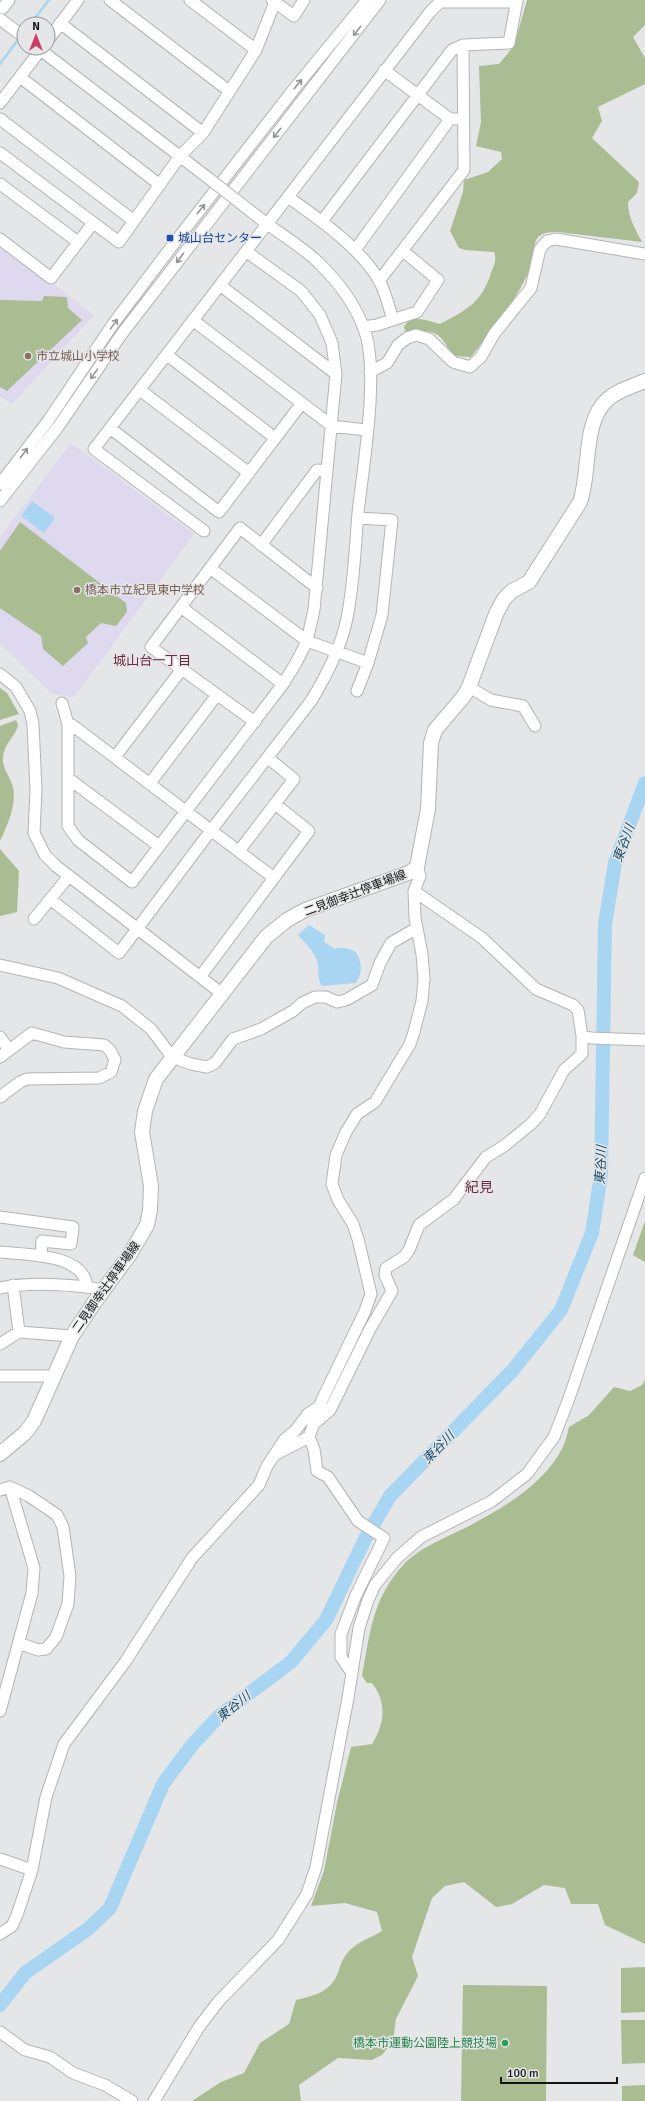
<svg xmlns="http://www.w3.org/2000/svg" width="645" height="2101" font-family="Signika,'Noto Sans JP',sans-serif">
  <rect width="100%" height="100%" fill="#e5e6e8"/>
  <path fill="#ded9ef" d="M0 244 94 315 12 404 0 396Z
    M71 443 194 534 74 697 52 694 0 643V537Z"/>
  <path fill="#aabc92" d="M527 0H645V25L633 37 645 58V84L598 107 602 121 592 138 639 182 637 193 628 202C628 217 635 229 642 242L558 232C550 232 540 232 536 240 533 247 535 257 532 264 518 299 494 327 471 357L452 356C440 330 433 329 406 333L404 327C411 313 428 321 440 324 467 310 482 302 491 273 494 265 497 260 494 252L465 250 459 248 450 231 463 192 464 180 488 172 502 159 501 152 476 146 481 122 479 66 499 64 514 46Z
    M44 296 67 297 68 308 82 320 7 391 0 387V300L42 301Z
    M20 522 126 603 127 612 116 626 101 623 86 637 88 643 63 666 43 649 41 636 0 608V551Z
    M0 688 7 693 19 714 0 720Z
    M16 720 18 725C16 736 4 743 3 758 2 767 9 775 12 784 18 802 8 824 0 841V726Z
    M0 849 19 871 17 912 0 916Z
    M645 1221V1262L633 1255Z
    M645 1380V1944L605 1925 598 1904H571L565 1888 544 1885 512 1904 496 1907 464 1882 445 1886 432 1898 412 1957 418 1976 396 2019 393 2041 382 2055 372 2060 338 2058 299 2085 301 2101H192L221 2082 244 2073 260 2043 289 2024 296 2000C313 1996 330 1992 337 1975 341 1965 342 1958 350 1950 358 1942 372 1937 382 1931L377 1912 345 1903 311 1906 324 1871 337 1803 351 1747 372 1744C385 1723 387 1702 372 1683H367L362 1676C370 1633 372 1599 404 1564 419 1548 449 1536 469 1526 509 1505 561 1474 569 1427L589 1415 614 1387 630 1391 642 1385Z
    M645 1967V2012L621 2013V1968Z
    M463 1985 547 1986 546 2101H461Z
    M621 2020H645V2063L622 2064Z
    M645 2085V2101H622V2086Z"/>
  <path fill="#a8d5f2" d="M32 501 55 518 44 533 21 516Z
    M309 925 325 935 324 942 335 949C342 946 350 949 356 952 362 963 363 972 356 983L322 986C316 978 320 970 317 961 314 951 305 943 298 935Z"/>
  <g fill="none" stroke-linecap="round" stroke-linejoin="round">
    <path stroke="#a8d5f2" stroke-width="2.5" d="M30 24 49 0
      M0 64 20 37"/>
    <path stroke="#a8d5f2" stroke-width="14" d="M0 2005 25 1973 88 1929 110 1908 163 1784 192 1745 219 1716 291 1662 326 1620 365 1539 390 1496 513 1370 561 1310 592 1233 601 1175 605 924 615 863 645 783"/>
    <defs>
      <path id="minor" d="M110 0 229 91
        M190 0 256 50
        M272 0 294 16 304 0
        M3 8 9 0
        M0 19 24 37
        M60 23 203 133
        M48 40 78 0
        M38 48 207 177
        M384 70 450 119H457
        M20 77 160 185
        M0 103 42 48
        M0 119 134 221
        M0 153 119 242 180 156 203 133 256 50 275 2
        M0 184 78 242
        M288 197C319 219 361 248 380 282 386 294 389 307 393 320
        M322 221 452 50 463 45
        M0 239 51 278 93 223
        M355 250 450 119
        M379 281 464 170 463 45 509 43 517 0
        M221 286 336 374
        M194 321 332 426 366 430
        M363 327 377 325 417 312 438 280 403 251
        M167 355 275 438
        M370 372 387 363 398 345 407 338 416 335 429 339 453 362 470 367 481 357 494 334 531 288 540 249 547 241 556 239 645 254
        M140 390 249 473
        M110 428 219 512 302 403
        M0 484 48 421 113 324 175 242 294 89 367 0
        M0 501 58 427 121 335 380 0
        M204 531 94 449 430 12 440 2H517
        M261 545 317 470 327 471
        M210 568 307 641 368 663
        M181 607 283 684
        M0 674 16 687 30 711 33 724 36 790 34 833 45 855 56 866 221 993
        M469 687 491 700 523 706 535 726
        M357 691 368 663 382 615 392 520 358 518
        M62 703 68 724V826L78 840 132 882 283 684 296 663 307 641 314 610 336 374 332 343 320 315 301 291 247 252
        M255 722 151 647 240 528 317 588
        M72 725 274 878
        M115 757 182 669
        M69 779 159 846
        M150 783 217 695
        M239 851 294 779 268 758
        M50 899 119 953 206 837 311 701C327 675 341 648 347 618 354 584 355 548 358 513 363 467 380 370 364 329 356 306 338 282 320 264 302 246 278 233 258 217
        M34 919 69 876
        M0 965 58 978 122 1006 151 1029 172 1057 191 1064 207 1067 215 1063 233 1039 261 1029 293 1011 302 1003 315 997H326L337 1002 346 1000 372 985 380 963 391 943 417 928
        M200 977 309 831 275 804
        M582 1036 591 1038 645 1040
        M0 1037 9 1050
        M0 1057 32 1033 64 1042 104 1045 110 1050 115 1060 111 1072 99 1078 27 1079 20 1082 0 1097
        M0 1217 73 1227 71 1244 42 1241 41 1256
        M0 1252C26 1255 84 1253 87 1287
        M13 1285 19 1332
        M0 1288C28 1282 75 1284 103 1290
        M0 1344 19 1332 72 1336
        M0 1376H54
        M315 1423 330 1410 370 1329 392 1291 385 1275 386 1268 404 1257 409 1250 419 1225 454 1199 486 1157 504 1146 531 1124 540 1114 564 1070 582 1054V1036L578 1010 573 1005 536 989 482 938 414 891
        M276 1454 309 1437
        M0 1490 10 1487 29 1496 57 1515 63 1527 70 1576 68 1604 56 1637 46 1649 38 1650 19 1643
        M352 1673 341 1657V1634L356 1595 384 1538 358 1521 328 1477 317 1471 314 1449 309 1437 322 1400 365 1311 371 1294 358 1239 353 1224 338 1200 332 1184 336 1155 346 1132 357 1114 375 1102 410 1044 414 1032 422 1001 424 979 422 954 415 918 414 891 420 876 417 867
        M0 1711 32 1593 34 1568 10 1487
        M0 1859 32 1870
        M0 1934 12 1926 17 1915 32 1870 46 1797 64 1744 125 1662 192 1558 259 1485 267 1466 285 1439 295 1431 308 1414 319 1407
        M0 2032 25 2050 50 2057 73 2073 105 2085 132 2101
        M154 2101 199 2027 218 2002 278 1940 307 1894 316 1867 348 1698 359 1628 368 1600 375 1585 397 1558 421 1537 492 1501 527 1474 554 1437 568 1401 645 1178"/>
      <path id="major" d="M0 1454 25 1433 34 1421 72 1336 94 1303 130 1254 147 1225 150 1210 151 1186 142 1132 145 1111 156 1079 266 937 287 920 305 910 411 872 417 867 428 809 431 743 435 730 464 696 469 687 496 614 504 599 512 591 529 582 580 502C591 471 582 423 607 400 616 391 633 386 645 381"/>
    </defs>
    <use href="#minor" stroke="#b3b4b6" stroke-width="13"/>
    <use href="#major" stroke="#b3b4b6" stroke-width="16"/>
    <use href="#minor" stroke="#fff" stroke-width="11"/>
    <use href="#major" stroke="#fff" stroke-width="14"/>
    <defs>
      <path id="minor-bridge" d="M207 177 258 217"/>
    </defs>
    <use href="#minor-bridge" stroke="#b3b4b6" stroke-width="13" stroke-linecap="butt"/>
    <use href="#minor-bridge" stroke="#fff" stroke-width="11"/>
  </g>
  <defs><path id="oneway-shaft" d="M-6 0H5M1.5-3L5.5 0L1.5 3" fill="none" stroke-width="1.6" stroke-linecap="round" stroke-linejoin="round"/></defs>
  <g stroke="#959596">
    <use href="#oneway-shaft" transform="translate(357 31) rotate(128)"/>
    <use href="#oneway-shaft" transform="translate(298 84) rotate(-51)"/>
    <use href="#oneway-shaft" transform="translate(277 133) rotate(128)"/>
    <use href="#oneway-shaft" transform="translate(201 209) rotate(-51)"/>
    <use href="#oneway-shaft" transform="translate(180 258) rotate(127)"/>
    <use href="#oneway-shaft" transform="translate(114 324) rotate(-54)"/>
    <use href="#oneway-shaft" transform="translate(94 374) rotate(125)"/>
    <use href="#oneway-shaft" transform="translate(24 453) rotate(-53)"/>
  </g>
  <rect fill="#1a4fb4" stroke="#e5e6e8" stroke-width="1.5" x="166" y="234" width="8" height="8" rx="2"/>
  <g fill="#8d6e63" stroke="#e5e6e8" stroke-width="1.5">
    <circle cx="28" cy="356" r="4"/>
    <circle cx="77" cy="590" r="4"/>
  </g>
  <circle fill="#2e9e5b" stroke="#e5e6e8" stroke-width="1.5" cx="505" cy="2043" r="4"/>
  <g text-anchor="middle" stroke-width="3" stroke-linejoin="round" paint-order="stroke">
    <g font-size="12" fill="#164399" stroke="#e5e6e8" text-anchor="start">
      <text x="178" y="242">城山台センター</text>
    </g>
    <g font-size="12" fill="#785e54" stroke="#e5e6e8" text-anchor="start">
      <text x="36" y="360">市立城山小学校</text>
      <text x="85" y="594">橋本市立紀見東中学校</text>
    </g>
    <g font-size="12" fill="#141415" stroke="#e5e6e8">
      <text transform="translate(355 893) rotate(-21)" y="4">二見御幸辻停車場線</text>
      <text transform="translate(106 1287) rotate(-55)" y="4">二見御幸辻停車場線</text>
    </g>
    <g font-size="12" fill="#27864d" stroke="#e5e6e8" text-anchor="end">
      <text x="497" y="2047">橋本市運動公園陸上競技場</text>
    </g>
    <g font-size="13" fill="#702a3d" stroke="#e5e6e8">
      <text x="152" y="665">城山台一丁目</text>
    </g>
    <g font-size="13" font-style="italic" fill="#1a4e6c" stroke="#e5e6e8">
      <text transform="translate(623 843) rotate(-70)" y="5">東谷川</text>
      <text transform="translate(600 1165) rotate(-87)" y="5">東谷川</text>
      <text transform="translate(438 1447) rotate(-46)" y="5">東谷川</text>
      <text transform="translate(233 1706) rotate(-39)" y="5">東谷川</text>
    </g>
    <g font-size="14" fill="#702a3d" stroke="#e5e6e8">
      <text x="479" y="1192">紀見</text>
    </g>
  </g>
  <g transform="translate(36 36)"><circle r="19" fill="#e5e6e8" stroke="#919294"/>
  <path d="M0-3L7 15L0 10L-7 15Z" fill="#cc3e6a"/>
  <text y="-6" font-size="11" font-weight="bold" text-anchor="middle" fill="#141415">N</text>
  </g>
  <path d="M501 2077v6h116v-6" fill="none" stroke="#141415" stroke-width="2"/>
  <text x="507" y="2077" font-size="12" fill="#141415" stroke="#e5e6e8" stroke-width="3" paint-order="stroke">100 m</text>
</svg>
